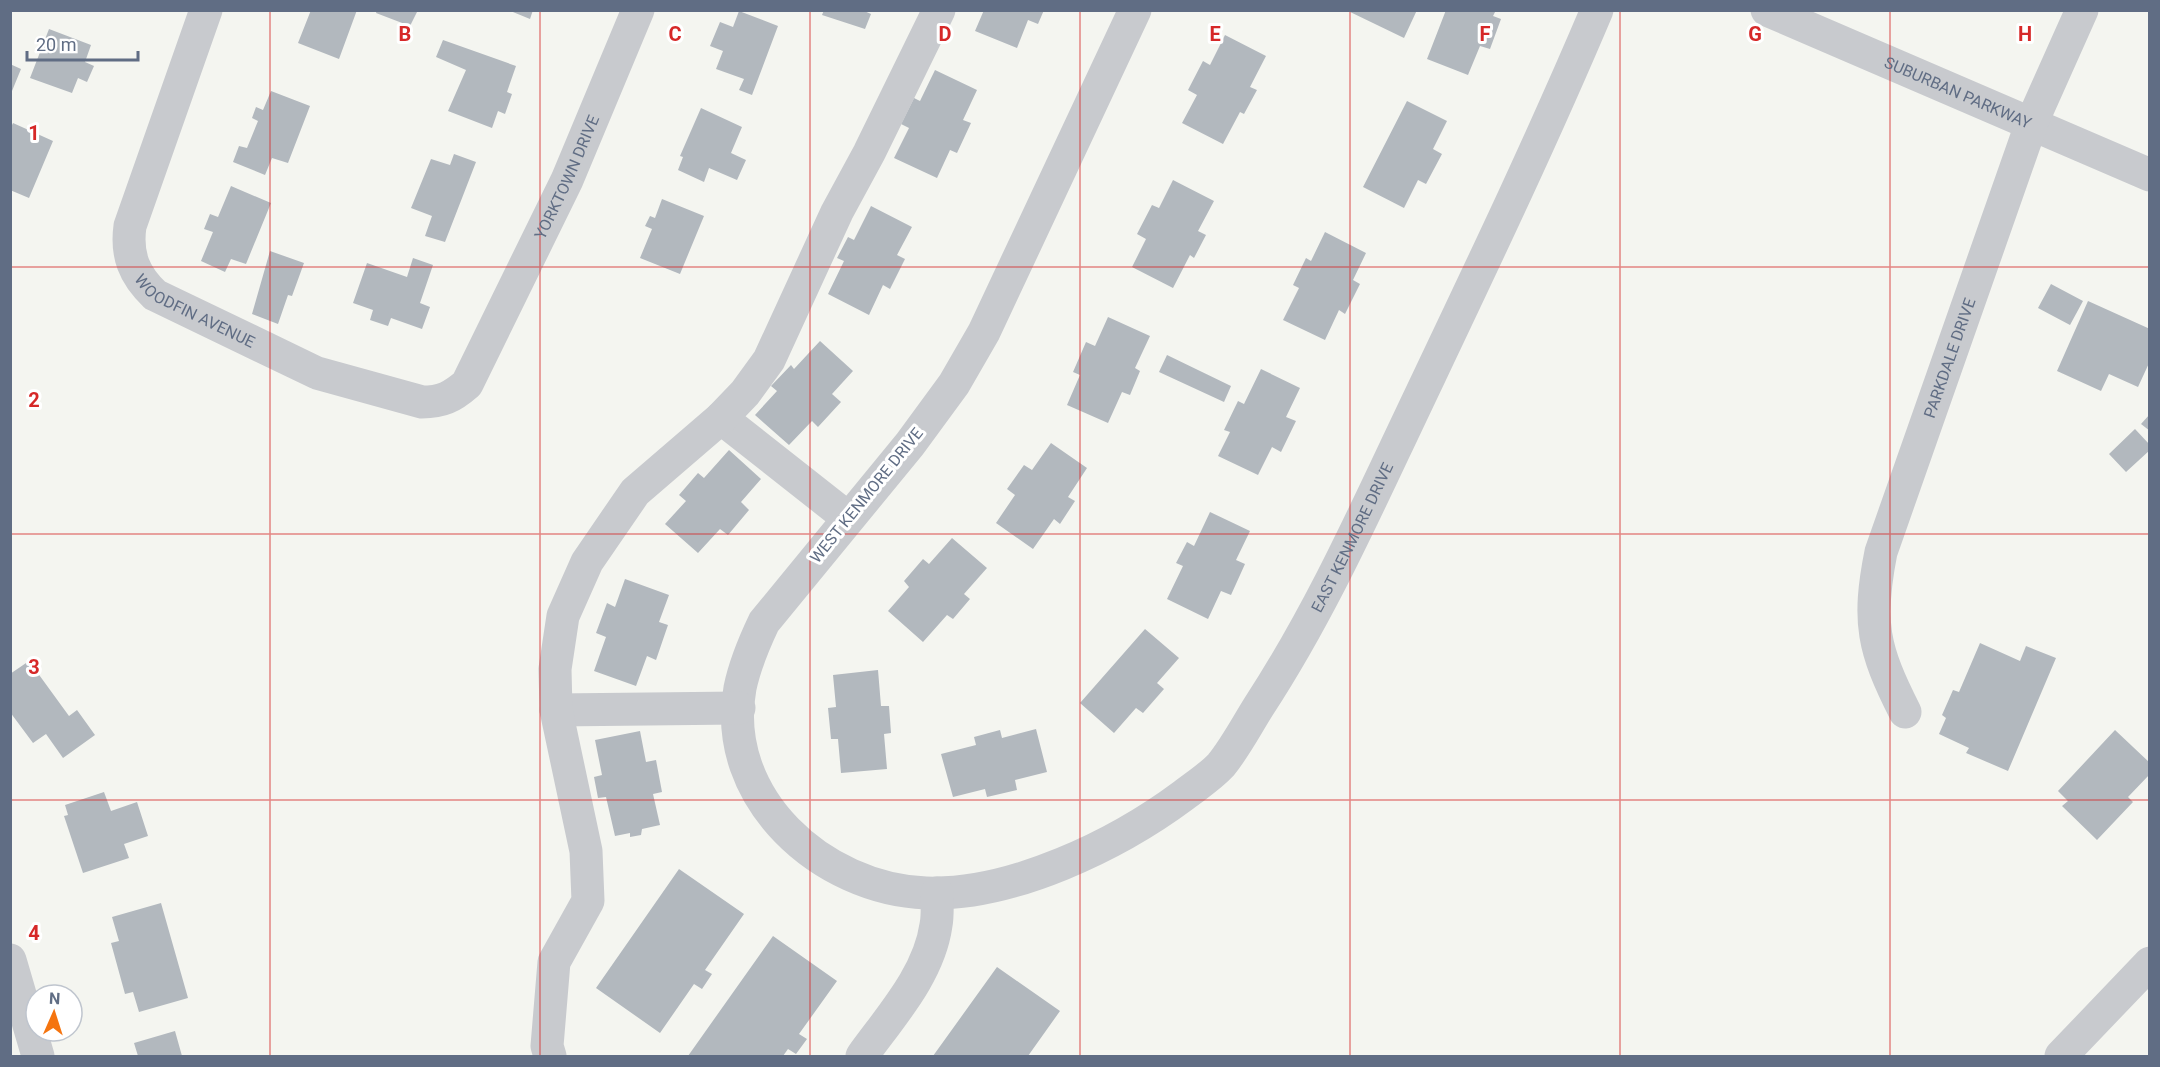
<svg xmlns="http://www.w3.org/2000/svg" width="2160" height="1067" font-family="Roboto,sans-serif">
  <rect width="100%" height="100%" fill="#f4f5f0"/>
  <path fill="#b2b8be" d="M311 10H357L339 59 298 43Z
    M377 10H418L410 26 376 13Z
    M508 10H533L530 19Z
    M824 10H862L871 14 865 29 822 15Z
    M984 10H1044L1038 24 1028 20 1017 48 975 31Z
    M1346 10H1417L1404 38Z
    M1446 10H1496L1493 16 1501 19 1490 49 1480 46 1468 75 1427 59Z
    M739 11 778 26 752 95 739 90 744 79 716 69 723 51 710 46 720 22 733 27Z
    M49 29 91 45 85 62 94 66 87 82 78 78 72 93 30 78Z
    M1225 35 1266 56 1250 87 1257 90 1244 114 1240 112 1223 144 1182 123 1197 95 1188 90 1203 61 1210 65Z
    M443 40 516 66 507 92 512 94 505 114 498 111 492 128 448 111 466 70 436 57Z
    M10 64 21 69 12 91H10Z
    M935 70 977 90 963 120 971 123 957 153 950 150 937 178 894 158 909 128 901 124 914 98 920 101Z
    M271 91 310 106 288 163 272 158 265 175 233 162 239 146 247 148 258 121 252 118 256 107 263 110Z
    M1407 101 1447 121 1433 149 1442 154 1426 184 1418 180 1404 208 1363 187Z
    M701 108 742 127 731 153 746 160 737 180 709 168 704 182 678 170 683 157 680 156Z
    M13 123 53 141 29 198 10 190V129Z
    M454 154 476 162 445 242 425 236 432 216 411 208 431 159 450 165Z
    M1173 180 1214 201 1198 231 1206 235 1194 258 1190 255 1173 288 1132 267 1146 239 1137 234 1152 205 1159 208Z
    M231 186 271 203 246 264 231 259 225 272 201 261 213 232 204 229 210 214 218 217Z
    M662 199 704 216 680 274 640 258 652 229 645 226 650 216 655 218Z
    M871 206 912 227 897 255 905 259 890 289 883 285 869 315 828 294 844 261 837 258 848 237 854 240Z
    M1325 232 1366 253 1353 280 1360 284 1345 314 1339 310 1325 340 1283 320 1299 288 1293 285 1306 258 1311 261Z
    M270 251 304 263 292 296 288 295 278 324 252 314Z
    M413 258 433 265 420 303 430 307 422 329 391 318 388 326 370 320 373 310 353 303 367 263 407 277Z
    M2051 284 2083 301 2070 325 2038 308Z
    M2088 301 2150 329V361L2138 387 2109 374 2101 391 2057 371Z
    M1108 317 1150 336 1135 368 1140 371 1130 395 1122 392 1108 423 1067 405 1080 375 1073 372 1086 342 1095 346Z
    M820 341 853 371 832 394 841 402 818 427 812 421 789 445 755 415 777 391 771 386 791 365 794 369Z
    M1167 355 1231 386 1224 402 1159 372Z
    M1261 369 1300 388 1286 417 1296 421 1281 452 1272 447 1258 475 1218 456 1230 432 1224 430 1238 401 1244 404Z
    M2150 414V431L2141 424Z
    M2135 429 2150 445V450L2126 472 2109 454Z
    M1051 443 1087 468 1068 497 1075 501 1060 524 1054 519 1033 549 996 523 1015 495 1007 489 1024 465 1032 470Z
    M729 450 761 479 741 502 749 510 728 535 720 529 698 553 665 524 686 501 679 495 698 473 704 478Z
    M1210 512 1250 531 1236 560 1245 564 1231 595 1221 591 1208 619 1167 599 1183 566 1176 563 1187 542 1194 546Z
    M952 538 987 568 964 594 970 599 953 619 947 615 923 642 888 611 909 587 904 581 923 559 929 564Z
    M625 579 669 595 659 622 668 625 656 660 647 656 636 686 594 671 606 637 596 633 607 603 615 607Z
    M1145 629 1179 658 1157 683 1164 689 1143 713 1136 708 1114 733 1080 703Z
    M1980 643 2020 661 2026 646 2056 658 2008 771 1966 753 1969 748 1939 734 1946 718 1942 715 1953 690 1959 692Z
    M29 661 69 716 77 710 95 735 63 758 46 734 33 743 10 712V674Z
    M878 670 881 706H889L891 733 884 734 887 769 841 773 838 739H831L828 708 836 707 833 675Z
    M1036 729 1047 772 1015 780 1017 790 987 797 985 789 953 797 941 754 976 745 974 737 1000 730 1002 738Z
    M2115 730 2150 763V774L2128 797 2133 802 2097 840 2062 806 2068 801 2058 791Z
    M640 731 646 762 656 760 662 792 653 794 660 825 642 829 641 835 630 837V833L615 836 606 797 598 798 594 777 602 775 595 740Z
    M104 792 111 811 137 802 148 836 124 844 129 858 83 873 64 816 68 815 65 805Z
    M679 869 744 914 705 970 712 974 702 989 694 984 660 1033 596 988Z
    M161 903 188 998 139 1012 133 992 125 994 111 943 119 941 112 917Z
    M773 936 837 981 799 1034 807 1039 796 1054 788 1049 783 1056H688Z
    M997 967 1060 1011 1028 1056H933Z
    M175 1031 182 1056H138L134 1043Z"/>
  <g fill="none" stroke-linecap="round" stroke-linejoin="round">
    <g stroke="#c8cace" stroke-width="33">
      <path id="s1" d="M206 10 130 226C126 255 134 275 155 295L317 373 422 402C442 402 452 397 467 384L567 180 638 10"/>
      <path id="s2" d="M1135 10 984 332 954 384 910 444 764 622C754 643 745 664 740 688 720 798 822 889 926 893 1012 896 1117 845 1184 795 1197 785 1211 776 1221 765 1235 748 1247 725 1259 706 1312 625 1353 538 1394 451 1463 305 1534 159 1597 10"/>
      <path id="s3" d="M1767 10 2150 175"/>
      <path d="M721 418 848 518"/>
      <path d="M556 710 739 708"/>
      <path id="s4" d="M1905 712C1873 649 1867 622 1881 552L2032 122 2082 10"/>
      <path d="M10 960 38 1056"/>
      <path d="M550 1056 547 1046 554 962 588 901 586 851 556 710 555 669 563 616 587 562 635 492 721 418 745 393 769 360 837 212 869 153 939 10"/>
      <path d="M862 1056C890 1017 929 975 936 925 938 915 937 903 937 893"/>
      <path d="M2061 1056 2150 963"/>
    </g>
  </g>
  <path fill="none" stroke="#d62828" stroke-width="1.5" stroke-opacity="0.55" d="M270 10V1056M540 10V1056M810 10V1056M1080 10V1056M1350 10V1056M1620 10V1056M1890 10V1056M10 267H2150M10 534H2150M10 800H2150"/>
  <g text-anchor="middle" stroke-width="6" stroke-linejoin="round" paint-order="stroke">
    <g font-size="16" fill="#606d84" stroke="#fff">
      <text dy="6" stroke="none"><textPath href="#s3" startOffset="208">SUBURBAN PARKWAY</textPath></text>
      <text dy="6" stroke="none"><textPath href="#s1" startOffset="874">YORKTOWN DRIVE</textPath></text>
      <text dy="6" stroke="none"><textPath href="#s1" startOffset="348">WOODFIN AVENUE</textPath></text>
      <text dy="6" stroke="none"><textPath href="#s4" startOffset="372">PARKDALE DRIVE</textPath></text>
      <text transform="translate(866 495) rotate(-51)" y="6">WEST KENMORE DRIVE</text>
      <text dy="6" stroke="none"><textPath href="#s2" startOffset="1694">EAST KENMORE DRIVE</textPath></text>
    </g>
  </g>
  <g font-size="20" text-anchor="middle" font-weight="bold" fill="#d62828" stroke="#fff" stroke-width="6" stroke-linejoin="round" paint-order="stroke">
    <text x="405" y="41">B</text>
    <text x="675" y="41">C</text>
    <text x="945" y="41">D</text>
    <text x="1215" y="41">E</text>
    <text x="1485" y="41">F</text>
    <text x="1755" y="41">G</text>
    <text x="2025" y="41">H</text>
    <text x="34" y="140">1</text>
    <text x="34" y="407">2</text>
    <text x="34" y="674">3</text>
    <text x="34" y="940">4</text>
  </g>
  <rect width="2160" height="1067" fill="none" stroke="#606d84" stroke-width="24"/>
  <g transform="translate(54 1013) rotate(3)"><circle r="28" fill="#ffffff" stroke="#bfc5ce" stroke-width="1.5"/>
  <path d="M0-4.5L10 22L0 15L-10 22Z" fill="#f5740f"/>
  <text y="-9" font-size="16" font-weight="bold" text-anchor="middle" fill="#606d84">N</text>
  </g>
  <path d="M27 51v9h111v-9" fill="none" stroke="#606d84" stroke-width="3"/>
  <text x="36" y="51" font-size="18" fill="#606d84" stroke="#ffffff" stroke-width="4.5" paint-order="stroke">20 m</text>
</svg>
